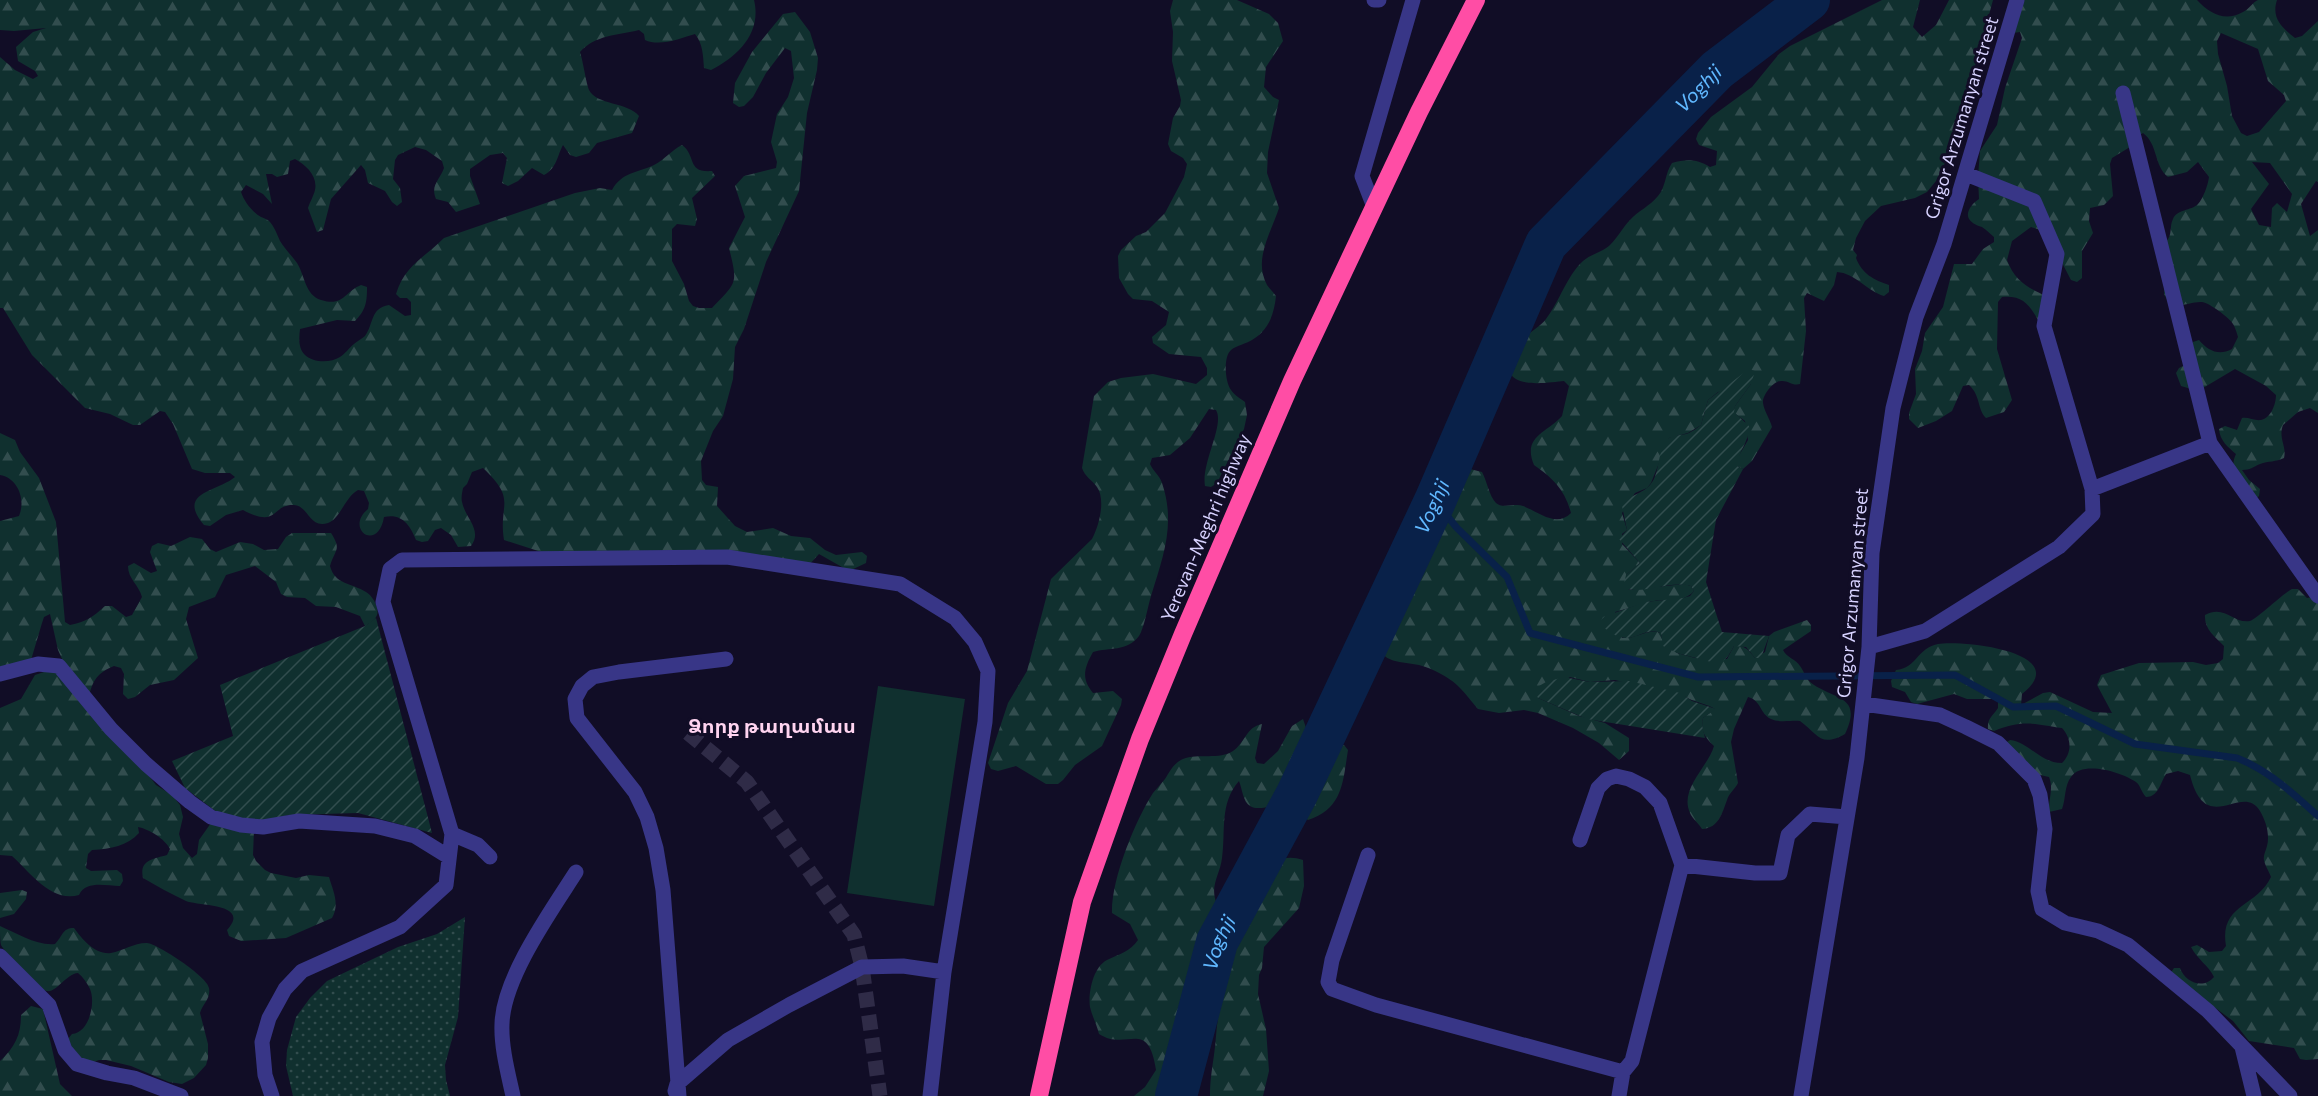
<svg xmlns="http://www.w3.org/2000/svg" width="2318" height="1096" font-family="Commissioner,'Noto Sans Armenian',sans-serif">
  <defs>
    <pattern id="grass-dots" width="8" height="8" patternUnits="userSpaceOnUse" patternTransform="scale(1.5)"><rect width="8" height="8" fill="#10302f"/><path d="M2 2h.1M6 6h.1" fill="none" stroke="#324d4e" stroke-width="1.8" stroke-linecap="round"/></pattern>
    <pattern id="forest-firs" width="22" height="20" patternUnits="userSpaceOnUse" patternTransform="scale(1.5)"><rect width="22" height="20" fill="#10302f"/><path d="M5 1l3.5 6h-7zM16 11l3.5 6h-7z" fill="#324d4e"/></pattern>
    <pattern id="garden-furrows" width="10" height="10" patternUnits="userSpaceOnUse" patternTransform="scale(1.5)"><rect width="10" height="10" fill="#10302f"/><path d="M-1 1l2-2M0 10L10 0M9 11l2-2" fill="none" stroke="#324d4e"/></pattern>
  </defs>
  <rect width="100%" height="100%" fill="#110d26"/>
  <path fill="url(#grass-dots)" d="M465 917 458 1017 445 1065 446 1080 450 1096H293L286 1066 287 1050 296 1017 310 998 327 981 398 947 437 934Z"/>
  <path fill="url(#forest-firs)" fill-rule="evenodd" d="M0 0H754C762 33 738 56 711 70L704 68C703 55 703 44 695 34 681 38 660 47 645 40L644 34 639 30C618 35 595 35 580 52 583 61 586 83 589 90 596 105 628 102 639 116L632 133 597 143 589 153 576 157 570 155 563 145C557 156 557 168 544 175L532 168 518 181 508 186 502 183 507 158 503 153 490 155 470 169V176L480 204 456 212 448 202 436 199C430 185 440 180 444 168L442 161 426 150 415 147 398 155 395 160 393 179 400 188 402 202 397 206 392 202 385 191 368 183 365 170 361 165 331 199 323 230 317 232 308 208C310 202 314 195 315 190 318 176 306 165 295 159L290 161 288 174 277 177 272 174H266L272 204 263 194 246 185 241 192C244 201 252 212 261 217 265 219 265 218 269 221 274 226 277 234 280 241 285 249 292 256 297 263 305 276 305 295 321 300 344 307 344 292 361 285L367 287C367 302 366 310 355 321L337 320 300 329C299 338 298 348 305 355 313 363 331 363 340 357 345 354 349 348 354 344 357 341 362 339 365 336 374 324 370 308 389 305L405 316 411 315V302L407 298H400L396 294C405 265 424 258 444 238L575 193 600 188 612 190C622 172 637 173 654 165 664 160 672 150 682 145 697 156 686 173 712 171L715 176 692 198 697 219 695 226 677 224 672 229V261L684 284 689 301 693 306 699 308H712C737 282 738 284 729 248L745 217 735 186 744 176 776 168 777 162 771 142 777 114 788 97 794 78 791 51 785 48 766 73 753 97 744 106 739 107 733 103 735 83 752 52 783 14 795 12 810 32 818 58 817 70 807 113 799 191 766 262 744 329 735 347 733 379 723 416 713 431 701 461 702 480 706 485 718 487 717 506 735 526 747 532 773 528 791 536 810 538 825 550 836 555 862 552 867 556 866 563 849 571 819 554 807 567 563 559 504 540C498 503 518 501 483 468L472 472 467 484 463 488C462 493 461 498 462 502 465 518 483 530 471 546L458 547 451 535 441 528 435 530 428 541 422 542 416 540C410 525 402 513 384 517 378 553 344 529 368 509L369 503 364 491 358 490C345 497 340 519 328 523 309 529 309 506 294 505 271 504 279 529 243 510L226 515 210 526 204 525C176 492 217 492 235 477L230 473H205L192 469 173 424 165 412 160 411 140 425H133L110 414 85 408 32 355 3 308H0V57L15 70 33 79 38 76 35 71 18 61 16 47 33 32 46 28 14 31 0 30Z
    M1173 0H1237L1269 14 1278 23 1283 41 1266 67 1264 87 1273 97 1279 100 1268 152 1267 173 1279 208C1271 233 1253 259 1267 285 1270 289 1273 292 1276 296 1274 314 1269 330 1252 340 1246 344 1237 345 1231 350 1223 357 1225 382 1231 390 1234 395 1241 399 1245 402L1247 415 1244 429 1217 483 1211 487 1205 486C1201 463 1225 425 1216 410L1209 409 1190 438 1170 455 1152 458 1150 464C1153 471 1160 476 1162 483 1176 524 1163 557 1151 596 1148 606 1144 628 1139 636 1127 652 1109 647 1093 652 1084 668 1081 679 1093 693L1113 691 1122 699 1121 705 1102 746 1075 765 1063 780 1058 784H1046L1016 766 998 771 991 769 988 763 1008 703 1027 671 1051 579 1092 539C1099 526 1106 500 1097 487 1092 480 1085 477 1082 468L1094 396 1108 382 1121 378 1153 374 1196 384 1207 375V368L1201 357 1169 354 1153 343 1152 337 1166 325 1169 312 1152 301 1133 299 1128 294 1119 278 1118 256 1121 250 1136 236 1146 232 1165 213 1184 177 1187 164 1183 158 1171 151 1168 144 1173 118 1180 106 1181 100 1172 61 1173 32 1170 11Z
    M1882 0H1920L1913 27 1922 37 1936 25 1949 0H1993L1966 100 1947 159 1936 181 1927 192 1915 198 1881 206 1865 221 1856 238 1853 250 1857 255 1856 258C1862 274 1874 280 1889 285V292L1884 296C1867 291 1855 273 1837 272L1834 285 1824 301 1807 293 1804 298 1806 331 1800 384C1792 386 1788 380 1781 381 1773 381 1762 396 1763 403 1764 411 1770 419 1772 427L1752 461 1743 469 1737 466V459L1748 440 1745 421 1733 412 1735 406 1751 384 1718 392 1708 400 1701 425 1688 433 1669 438 1651 483 1647 488 1635 493 1622 513 1627 530 1622 534V544L1640 563 1626 575 1629 590 1684 584 1691 586 1694 591C1683 604 1663 598 1648 602 1637 605 1627 609 1615 612L1622 638C1637 639 1647 628 1661 633L1662 639 1677 653 1695 658 1727 659 1734 646C1745 645 1748 650 1755 658L1765 652 1769 636 1774 632 1807 620 1811 625V631L1783 650C1787 658 1796 659 1800 666 1804 671 1805 677 1810 682 1832 700 1864 694 1845 734 1820 748 1818 734 1800 721 1792 720 1779 723 1771 719 1760 714 1761 700 1748 697L1734 729 1731 742 1738 783C1735 789 1729 793 1727 800 1722 813 1719 828 1702 829 1699 824 1692 818 1690 813 1679 789 1708 767 1714 746 1705 737 1700 731 1703 718L1715 709C1706 703 1695 703 1686 697L1615 680 1590 682 1570 677 1538 698 1579 716 1605 723 1629 738V751L1619 760 1599 743 1573 728 1538 713 1524 710 1499 713 1478 709C1464 693 1461 685 1441 674 1434 670 1427 667 1419 665 1404 662 1379 663 1378 643L1405 595 1420 577 1427 557 1437 545 1464 472 1470 469 1482 472C1487 481 1489 496 1496 503 1502 509 1515 503 1523 506 1539 512 1556 528 1571 513 1565 490 1553 478 1534 465 1522 436 1547 433 1562 416L1569 386 1564 381C1550 382 1516 389 1509 371 1499 344 1534 335 1546 319 1560 301 1566 277 1583 261 1591 254 1603 252 1610 245 1618 237 1623 227 1630 220 1638 211 1650 206 1658 196 1666 187 1665 173 1672 163 1687 159 1696 159 1710 167L1716 165 1717 151 1699 145 1696 139 1698 133 1711 117 1752 87 1779 54 1790 46Z
    M2025 0H2197C2210 14 2225 22 2243 12 2249 9 2253 2 2258 0 2263 0 2272 0 2277 0 2271 18 2282 28 2295 38L2302 36 2318 21V182L2316 181 2301 204 2310 236 2318 230V413L2310 408 2298 412 2283 425C2278 439 2287 446 2284 458 2276 462 2268 461 2260 464 2253 467 2250 470 2242 470L2249 480 2260 489 2259 496 2254 500C2244 487 2227 472 2236 454 2228 447 2220 441 2219 429L2225 426 2237 430 2242 418C2248 417 2255 421 2261 420 2271 418 2276 404 2276 395L2266 386 2235 369 2198 391 2181 386 2176 373 2179 368 2185 365 2193 342 2199 340C2208 351 2219 356 2232 349L2238 337C2237 333 2235 327 2233 324 2230 318 2208 302 2202 302 2187 301 2173 314 2164 294L2166 242C2173 234 2169 227 2173 219 2177 209 2191 211 2198 204 2203 199 2208 185 2209 177L2198 162 2187 172 2168 177C2154 166 2158 144 2143 133L2138 136 2130 147 2112 158 2110 164 2113 196 2104 205 2090 208 2089 221 2093 233 2082 251V278L2077 282 2071 280 2046 232 2031 227 2012 241 2007 260C2015 282 2028 287 2047 297L2038 320C2029 304 2022 295 2002 297L1998 302 1997 349 2012 400 2004 412 1986 418C1977 409 1981 396 1969 385L1963 386 1952 411 1936 421 1918 428 1909 419V413L1916 394 1915 369 1922 351 1925 333 1943 307 1954 264H1972L1983 249 1994 242V237C1990 234 1987 230 1982 227 1981 227 1974 224 1973 223 1962 216 1971 204 1979 199L1978 177 1980 151 1997 125 2005 88 2022 38 2020 32 2013 33 2019 2ZM2221 33 2258 49 2268 81 2284 95 2286 101 2259 132 2247 136 2241 133 2232 116 2227 86 2218 54 2217 41ZM2252 162 2270 163 2292 194 2287 212 2277 203 2272 208 2271 227 2259 225 2251 209 2269 184Z
    M0 433 15 440 20 452 39 478 56 522 65 622 70 625C86 622 93 617 105 606H112L126 617 132 615 142 597C139 585 128 579 128 566L134 563 151 573 157 571 150 552 152 546 158 543 171 546 190 537 202 539 210 549 216 552 240 542 253 544 264 550 278 549 286 537 292 533H331C342 550 335 549 330 566 335 585 352 583 366 592 373 596 381 610 376 617 374 621 368 624 365 626L360 616 336 607 316 606 305 598 287 597 281 594 276 582 255 566 226 575 215 597 189 607 186 619 198 658 174 680 150 685 135 697 128 699 123 694 124 674 121 668 114 666C98 672 92 681 89 697L156 785 172 795 180 805 183 817 179 834 183 848 192 858 197 854 199 840 211 823 254 830 253 855 256 861 265 870 271 873 296 878 309 875 329 877C333 891 340 904 332 918L286 938 241 941 229 936 227 930C252 903 197 906 186 901 171 894 157 886 143 878 139 860 153 859 167 855L170 849C165 839 149 829 138 827L139 833C127 846 111 849 92 850L88 854 86 868 91 871 117 870 122 874 123 881 120 886C106 886 86 880 79 895 51 903 30 872 12 856L0 855V708L21 699 35 675 59 667 63 661 58 650 50 614 44 617 42 623 31 660 0 670V521L19 516C26 500 18 478 0 475Z
    M2292 589H2298L2307 598 2318 596V1059L2306 1060 2300 1059 2294 1048 2249 1041 2233 1021 2170 974 2174 968H2180C2185 982 2203 990 2214 977 2209 966 2197 959 2191 947L2197 945 2209 952 2222 951 2226 946C2219 904 2256 908 2271 877 2269 871 2265 866 2264 860 2263 855 2266 851 2267 846 2270 835 2266 821 2260 811 2242 781 2206 839 2190 775L2178 771 2166 774C2160 784 2158 797 2146 797 2141 792 2141 786 2136 782 2122 772 2082 760 2071 777 2064 786 2066 799 2062 809L2049 812C2048 800 2054 789 2049 777L2036 774 2004 744 2010 740C2029 742 2040 763 2062 763 2072 753 2072 739 2062 728 2033 724 2023 719 1994 731L1988 729C1987 718 1993 716 1998 708V701L1992 699H1967L1954 694 1917 704 1911 702 1905 692 1892 687 1891 681 1896 670C1917 668 1917 648 1938 644 1963 640 2075 652 2022 694L2021 705 2043 693 2050 692 2093 712 2112 713 2097 685 2101 675 2139 663 2193 662 2206 665 2218 663 2223 659 2224 646C2215 637 2204 629 2205 615 2225 604 2233 624 2250 621 2257 619 2281 595 2292 589Z
    M1303 719 1316 757 1322 760C1331 756 1335 748 1344 745L1348 750C1343 781 1343 809 1308 820 1300 815 1294 807 1284 805 1274 803 1260 812 1250 806 1243 802 1242 788 1239 781 1219 804 1226 831 1222 858 1220 875 1209 886 1217 904 1260 910 1258 845 1303 860L1304 886 1299 908 1264 947 1262 968 1259 975 1258 994 1266 1029 1269 1071 1263 1096H1210C1210 1081 1212 1069 1214 1055 1216 1042 1216 1030 1218 1018 1220 1005 1225 994 1227 982 1230 963 1230 928 1209 919L1211 950 1192 1036 1188 1096H1134L1145 1087 1156 1070C1148 1017 1127 1052 1099 1034 1097 1025 1092 1016 1090 1007 1088 993 1093 967 1107 960 1119 954 1130 952 1138 940L1130 924 1112 913C1111 880 1135 821 1153 793 1157 788 1161 784 1165 779 1170 771 1174 763 1183 759 1198 753 1220 760 1233 751 1245 743 1246 727 1262 724L1255 758 1257 763 1264 764 1278 751 1292 726Z
    M22 890 27 892 26 899 14 914 0 918V893Z
    M0 926C16 933 37 946 55 944 63 936 62 928 74 928 82 939 95 955 111 953 123 951 133 943 147 943 158 944 208 977 209 988 211 999 203 1003 200 1013L208 1044V1058L206 1065 194 1078 182 1084 169 1082 131 1066 106 1060H99L81 1067 68 1039 72 1034C89 1033 96 1003 90 989 87 983 83 977 78 973 66 974 56 993 47 991 39 991 4 951 1 945 0 940 0 931 0 926Z
    M31 1006 43 1009 60 1084 72 1096H0V1061C15 1047 21 1035 21 1015Z"/>
  <path fill="url(#garden-furrows)" d="M1749 369 1755 371 1751 384 1735 406 1734 412 1749 426C1750 441 1738 451 1737 466L1743 469 1716 520 1706 582 1722 632 1769 636 1761 658H1755L1746 647 1734 646C1729 655 1726 662 1715 663L1677 653 1663 646 1661 633C1643 626 1634 645 1615 635 1609 631 1604 629 1600 623L1603 617 1645 602 1683 598 1690 596 1694 591 1691 586C1669 580 1645 595 1623 588L1626 575 1640 563 1619 539 1627 530 1622 506C1628 495 1639 495 1648 487 1661 476 1656 453 1667 440 1672 434 1682 436 1689 433 1693 431 1697 428 1701 425L1708 400Z
    M376 618 432 833 358 813 289 815 253 824 222 816 185 788 172 761 233 736 220 685 365 626Z
    M1564 677 1590 682 1629 681 1680 693 1692 701 1716 709 1703 718 1702 725 1705 738 1587 719 1538 698 1535 692 1539 686 1546 682Z"/>
  <path fill="#10302f" d="M878 686 965 699 934 906 847 893Z"/>
  <g fill="none" stroke-linecap="round" stroke-linejoin="round">
    <path stroke="#092149" stroke-width="7" d="M1435 501 1457 528 1507 577 1530 633 1698 677 1955 675 2013 707 2056 706 2135 744 2237 758C2268 770 2294 794 2318 816"/>
    <path stroke="#092149" stroke-width="42" id="s1" d="M1176 1096 1217 942 1297 794 1435 501 1546 244 1717 70 1809 0"/>
    <path stroke="#2f2b47" stroke-width="15" stroke-dasharray="15 8" stroke-linecap="butt" d="M688 733 747 782 854 935 862 967 880 1096"/>
    <path stroke="#383687" stroke-width="15" d="M1374 0H1379
      M2123 93 2210 443 2318 596
      M1966 174 2034 201 2057 254 2044 326 2092 489 2210 443
      M1374 207 1362 176 1413 0
      M1869 647 1925 631 2059 547 2093 514 2092 489
      M0 674 38 664 59 666 111 729 146 764 190 802 211 817 241 825 263 827 299 821 375 826 415 836 449 857
      M1864 704 1940 715 1966 727 1998 743 2034 779 2040 795 2045 829 2038 891 2042 909 2065 923 2098 931 2128 945 2208 1011 2290 1096
      M452 834 478 845 490 857
      M1580 840 1598 788 1607 779 1616 776 1629 779 1645 787 1660 803 1682 865 1632 1061 1623 1072 1619 1096
      M1368 855 1332 960 1328 982 1332 989 1376 1005 1623 1072
      M1682 865 1755 873H1780L1788 835 1810 814 1847 817
      M0 956 49 1005 65 1050 77 1064 107 1073 134 1078 181 1096
      M2242 1047 2254 1096
      M675 1091 677 1084 728 1040 789 1005 862 967 903 966 944 972
      M272 1096 265 1075 262 1042 269 1018 285 989 302 971 400 927 446 885 452 834 383 602 390 569 402 560 727 557 900 584 955 618 975 642 988 671 985 722 944 972 930 1096
      M513 1096C508 1073 501 1047 502 1024 503 978 551 911 576 872
      M679 1096 663 890 656 848 647 817 635 792 577 718 575 699 582 686 593 677 619 672 726 659
      M1801 1096 1857 758 1869 647 1872 553 1893 408 1916 317 1944 244 2017 0"/>
    <path stroke="#ff4da5" stroke-width="18" d="M1039 1096 1082 902 1140 739 1183 634 1292 381 1419 112 1476 0"/>
  </g>
  <g text-anchor="middle" stroke-width="6" stroke-linejoin="round" paint-order="stroke">
    <g font-size="18" fill="#d7d2ff" stroke="#110d26">
      <text transform="translate(1962 118) rotate(-73)" y="6">Grigor Arzumanyan street</text>
      <text transform="translate(1206 528) rotate(-67)" y="6">Yerevan-Meghri highway</text>
      <text transform="translate(1853 593) rotate(-85)" y="6">Grigor Arzumanyan street</text>
    </g>
    <g font-size="20" font-style="italic" fill="#60b8ff" stroke="#110d26">
      <text dy="7" stroke="none"><textPath href="#s1" startOffset="1149">Voghji</textPath></text>
      <text dy="7" stroke="none"><textPath href="#s1" startOffset="645">Voghji</textPath></text>
      <text dy="7" stroke="none"><textPath href="#s1" startOffset="159">Voghji</textPath></text>
    </g>
    <g font-size="20" font-weight="bold" fill="#ffd4f0" stroke="#110d26">
      <text x="772" y="733">Ձորք թաղամաս</text>
    </g>
  </g>
</svg>
